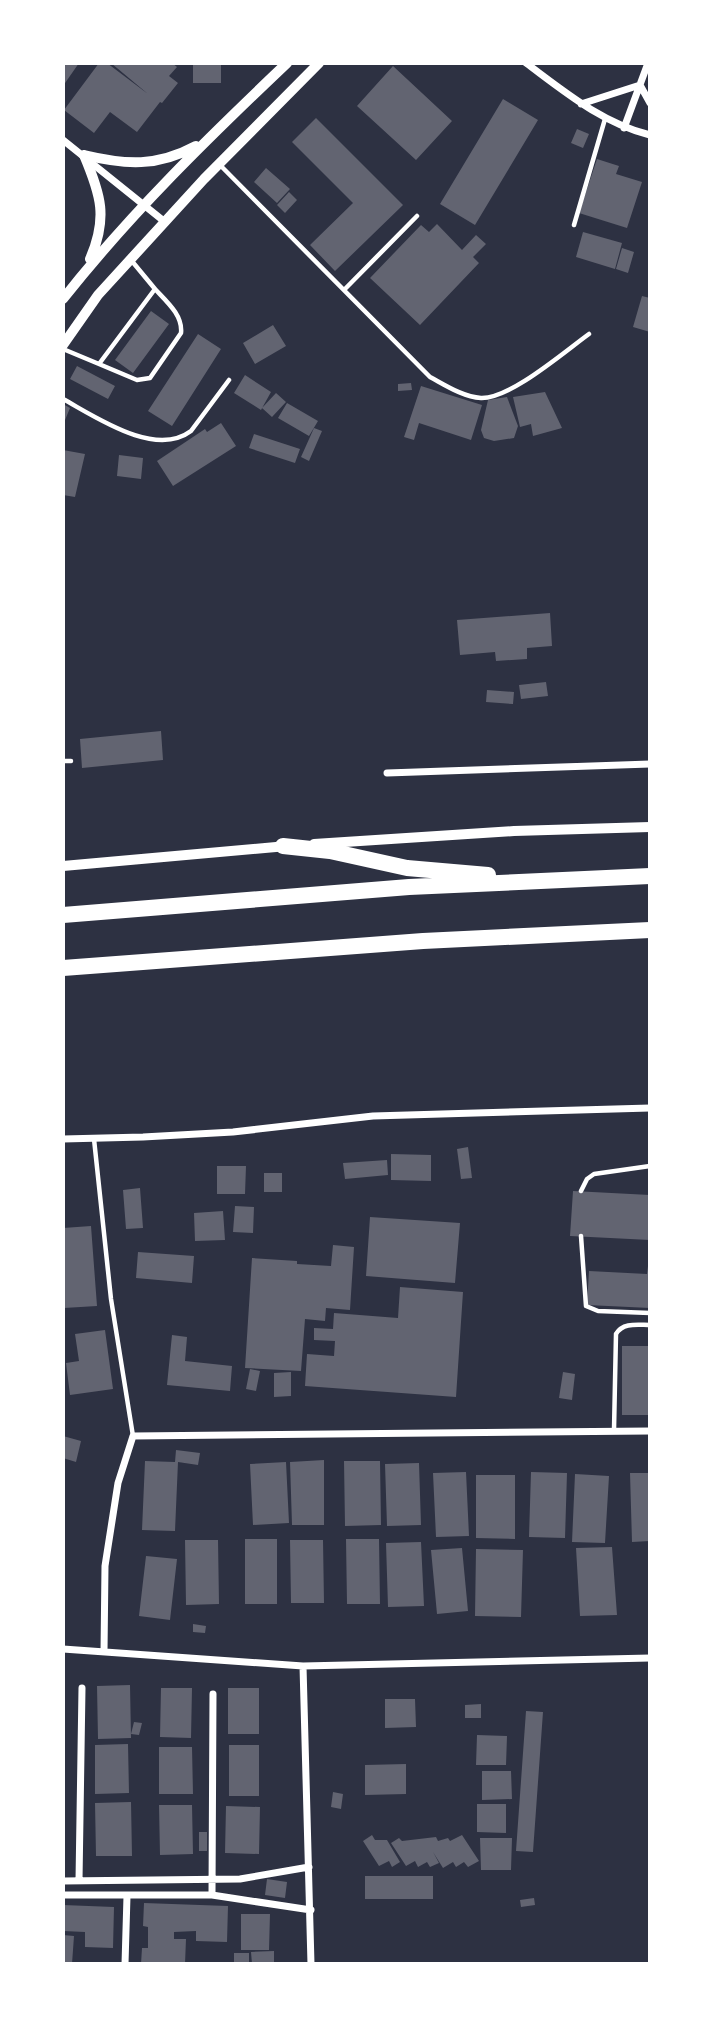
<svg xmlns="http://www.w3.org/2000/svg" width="713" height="2027" font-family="Signika,sans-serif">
  <rect width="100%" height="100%" fill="#2d3142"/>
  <path fill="#626471" d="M63 63H79L63 86Z
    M99 63H107L148 94 111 63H172L177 67 169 76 178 83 162 103 160 102 137 132 110 112 94 133 64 110Z
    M193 63H221V83H193Z
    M393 66 452 121 416 160 357 106Z
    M503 99 538 120 475 225 440 204Z
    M316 118 403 205 335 271 310 245 353 203 292 142Z
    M577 129 589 134 583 148 571 143Z
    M597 159 619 166 616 174 642 182 627 228 579 213Z
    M266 168 290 189 277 203 254 182Z
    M289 192 297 200 285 213 277 205Z
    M437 224 462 250 476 235 486 244 473 257 479 263 420 325 370 278 421 225 429 232Z
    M583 232 622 243 615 269 576 257Z
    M622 248 634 252 628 273 616 269Z
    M642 296 650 298V332L633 327Z
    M151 311 169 324 133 373 115 360Z
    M273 325 286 346 255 364 243 343Z
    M198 334 221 349 172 426 148 411Z
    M77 366 115 386 108 399 70 379Z
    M245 375 271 392 261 410 234 393Z
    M411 383 412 390 398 391V384Z
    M421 386 482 405 471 440 419 423 414 440 404 437Z
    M545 392 562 428 533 436 531 424 520 427 513 397Z
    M276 393 286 402 272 417 262 408Z
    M507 397 518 426 514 438 494 441 484 438 481 430 488 400Z
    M287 403 318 421 309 436 278 418Z
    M63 404 70 408 63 425Z
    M221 423 236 446 173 486 157 461 205 429 207 432Z
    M314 428 322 431 309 461 301 457Z
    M254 434 300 449 295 463 249 448Z
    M63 450 85 454 75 497 63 495Z
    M119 455 143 458 141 479 117 476Z
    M550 613 552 646 527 648V659L496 661 495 652 460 655 457 620Z
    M546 682 548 696 521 699 519 685Z
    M487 690 514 692 513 704 486 702Z
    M161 731 163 760 82 768 80 739Z
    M468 1147 472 1178 461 1179 457 1149Z
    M391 1154 431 1155V1181L391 1180Z
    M387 1160 388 1175 345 1179 343 1163Z
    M217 1166H246L245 1194H217Z
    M264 1173H282V1192H264Z
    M140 1188 143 1228 126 1229 123 1190Z
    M573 1191 650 1195V1240L570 1236Z
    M235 1206 254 1207 253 1233 233 1232Z
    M223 1211 225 1240 195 1241 194 1213Z
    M370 1217 460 1223 455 1283 366 1276Z
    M91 1226 97 1306 64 1308 63 1228Z
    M333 1245 354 1247 350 1310 326 1308 325 1321 305 1319 301 1371 245 1368 252 1258 297 1261V1264L331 1266Z
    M138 1252 194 1256 192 1283 136 1278Z
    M648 1266H650V1308L587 1305 589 1271 647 1274Z
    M400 1287 463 1292 456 1397 305 1386 307 1354 334 1356 335 1341 314 1340V1328L333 1329 334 1313 398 1318Z
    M105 1330 113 1389 70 1395 66 1363 79 1361 75 1334Z
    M172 1335 187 1337 185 1361 232 1366 230 1391 167 1385Z
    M622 1346H650V1415H622Z
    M250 1369 260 1371 256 1391 246 1389Z
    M291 1372V1396L274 1397V1373Z
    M563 1372 575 1374 572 1400 559 1398Z
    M63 1436 81 1441 76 1462 63 1458Z
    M176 1450 200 1453 198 1465 178 1462 175 1531 142 1530 145 1461 175 1462Z
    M324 1460V1525H292L290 1462Z
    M344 1461H380L381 1525 345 1526Z
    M286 1462 289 1523 253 1525 250 1464Z
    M419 1463 421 1525 387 1526 385 1464Z
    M466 1472 469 1536 436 1537 433 1473Z
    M531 1472 567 1473 565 1538 529 1537Z
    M630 1473H650V1541L632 1542Z
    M575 1474 609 1476 605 1543 572 1542Z
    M476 1475H515V1539L476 1538Z
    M245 1539H277V1604H245Z
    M346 1539H379L380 1604H347Z
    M185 1540H218L219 1604 186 1605Z
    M290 1540H323L324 1603H291Z
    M421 1542 424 1606 388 1607 386 1543Z
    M612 1547 617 1615 580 1616 576 1548Z
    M462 1548 468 1611 437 1614 431 1550Z
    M476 1549 523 1550 521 1617 475 1616Z
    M146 1556 177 1559 170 1620 139 1616Z
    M193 1624 206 1626 205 1633 193 1632Z
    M130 1685 131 1738 98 1739 97 1686Z
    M161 1688H192L191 1738 160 1737Z
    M228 1688H259V1734H228Z
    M385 1699H415L416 1727 385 1728Z
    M481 1704V1718H465V1705Z
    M526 1711 543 1712 533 1852 516 1851Z
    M134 1722 142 1723 139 1735 131 1734Z
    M477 1735 507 1736 506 1765H476Z
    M128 1744 129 1793 95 1794V1745Z
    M229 1745H259V1796H229Z
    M159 1747H192L193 1794H159Z
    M406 1764V1794L365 1795V1765Z
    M482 1771H511L512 1799 482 1800Z
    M333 1792 343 1794 341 1809 331 1807Z
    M131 1802 132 1856H96L95 1803Z
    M477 1804H506V1833L477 1832Z
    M159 1805H192L193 1854 160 1855Z
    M226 1806 260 1807 259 1854 225 1853Z
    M199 1832H207V1851H199Z
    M372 1835 375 1840H387L400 1862 392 1867 389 1861 379 1866 363 1841Z
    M462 1835 479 1861 468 1867 464 1862 456 1867 453 1862 443 1868 433 1852 439 1863 430 1867 427 1862 418 1867 415 1861 406 1866 391 1843 399 1838 402 1841 436 1837 438 1841 448 1838 450 1841Z
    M480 1838H512L511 1870H481Z
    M365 1876H433V1899H365Z
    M267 1879 287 1882 285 1898 265 1895Z
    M534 1898 535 1905 521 1907 520 1900Z
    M144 1903 228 1906 227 1942 196 1941V1931L174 1932V1939H186L185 1964H141L142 1948H148V1927L143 1926Z
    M63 1905 114 1907 113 1948 85 1947V1932L63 1931Z
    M241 1914H270L269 1950H241Z
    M63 1935 74 1936 72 1964H63Z
    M274 1951V1964H252L251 1952Z
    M234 1953H249V1964H234Z"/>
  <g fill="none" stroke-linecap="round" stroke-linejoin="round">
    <path stroke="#fff" stroke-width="4.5" d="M220 165 430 377C445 385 463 397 481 398 510 399 564 352 589 334
      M574 225 605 119
      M344 290 417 216
      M63 349 99 364 155 289 131 260
      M99 364 137 380 150 378 181 333C183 315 166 301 155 289
      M63 399C96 417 155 458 191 431L229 380
      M63 761H71
      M94 1139 111 1299 133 1436
      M581 1191 587 1179 594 1174 650 1166
      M581 1236 586 1306 598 1311 650 1313
      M614 1430 616 1334C623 1322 638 1325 650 1325"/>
    <path stroke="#fff" stroke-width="7" d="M526 63C565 92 602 123 650 135
      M581 104 640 85 650 103
      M624 128 648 63
      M63 140 165 222
      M387 773 650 764
      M63 1139 143 1137 233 1132 373 1116 650 1108
      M63 1649 303 1666 650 1658
      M104 1652 105 1566 118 1483 133 1436 650 1431
      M303 1666 311 1964
      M63 1881 240 1879 309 1867
      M79 1881 82 1688
      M63 1895H212L311 1910
      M212 1895 213 1694
      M125 1964 127 1896"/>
    <path stroke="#fff" stroke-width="10" d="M84 155C126 165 157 167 196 146
      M84 155C101 195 108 218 90 259
      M63 299C131 213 208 138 287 63
      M63 345 98 295 204 179 319 63
      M314 844 514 831 650 827
      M63 866 287 846"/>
    <path stroke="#fff" stroke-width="16" d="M283 846 330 851 407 868 488 875
      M63 915 409 887 650 876
      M63 968 423 941 650 930"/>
  </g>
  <rect width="713" height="2027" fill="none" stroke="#ffffff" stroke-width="130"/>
</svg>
